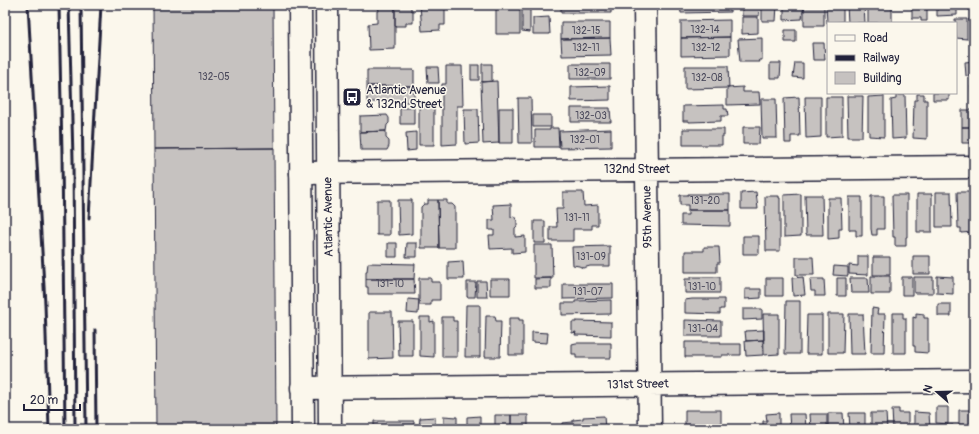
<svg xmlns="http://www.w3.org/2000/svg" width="979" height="434" font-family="Pangolin,sans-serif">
  <rect width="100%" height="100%" fill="#fbf7ec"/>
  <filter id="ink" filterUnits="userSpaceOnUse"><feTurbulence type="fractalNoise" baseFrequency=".025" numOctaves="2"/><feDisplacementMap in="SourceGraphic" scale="8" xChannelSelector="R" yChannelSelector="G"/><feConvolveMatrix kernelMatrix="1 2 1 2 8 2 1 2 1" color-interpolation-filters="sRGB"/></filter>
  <g filter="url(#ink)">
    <path fill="#c6c2c0" stroke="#22223b" d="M153 5H273L274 148 154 149Z
      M378 5H395V49L369 50 368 24 377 23V11H379Z
      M395 5H411V10L413 11V23H406V26H395Z
      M420 5H451V7H445V25H440V30L422 31Z
      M496 5H520V34H496Z
      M522 5H530V32L522 31Z
      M561 5H611V13H561Z
      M680 5H730V12L681 13Z
      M742 5H760L759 16H742Z
      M762 5H777L776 21H762Z
      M784 5H804V10H803L802 19 784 20Z
      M826 5H843V22L827 23Z
      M847 5H864L865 23H848Z
      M868 5H892V23H868Z
      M912 5H927V21H921V18H912Z
      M937 5H957V15L937 16Z
      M804 7H824V26H804Z
      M549 17 550 34H533V18Z
      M742 17H758V33L742 34Z
      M955 19H967V39L956 38Z
      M969 19H974V33L973 29H970Z
      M730 20V37L681 38V21Z
      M561 22H610V38L561 39Z
      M785 30H796V42H785Z
      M730 37V55L681 56V38Z
      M610 38 611 55 562 56 561 39Z
      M762 38V60H759L760 62H740L738 39Z
      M812 43H824L825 60H813Z
      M974 61V78H972L971 76H966L965 62Z
      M770 63H781L780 78H770Z
      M795 63H803V78L793 77Z
      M482 64H492V81L482 82Z
      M570 64H610V79H570Z
      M471 65H479V80H471Z
      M446 66H462L463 106H457V144L442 145V84H446Z
      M685 66H728L729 88 685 89Z
      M427 67H438L439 83H428Z
      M367 70H414V86H367Z
      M497 81 499 143 483 144 481 82Z
      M367 86H414V102H367Z
      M610 86V100L571 101V87Z
      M971 86H974V101H972Z
      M743 87V92H759L760 104 727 105V88Z
      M933 93H949V100H933Z
      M917 94H924V100H927V139L913 138 914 100H917Z
      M896 95H905L906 138 892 139 891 100 896 99Z
      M847 96H863L862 137H848Z
      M884 96V137L869 136V131H868V97Z
      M799 97 800 136H791V143H785L784 98Z
      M805 97H821V137L806 138Z
      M826 97H842V136L826 137Z
      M518 98H531L532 143H519Z
      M761 99H776L777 138H762Z
      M724 105V109H727L728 116H721V121L689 122V121H683V106Z
      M419 106H434V145H419Z
      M400 108H414V124H400Z
      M499 108H513V143H499Z
      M571 108H610L611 122H571Z
      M464 109H478L479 143 465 144Z
      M962 110H974V127H962Z
      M387 115 389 118V123L387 125 386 131 360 132V116Z
      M533 115H551V127H533Z
      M743 127H760L759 144H743Z
      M962 127H974V143H962Z
      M550 128H558L559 147H535V130H550Z
      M611 129V147L560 148 559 131Z
      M683 129H724V136H722V145H683Z
      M386 131V138L389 141V146L387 150H361L360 132Z
      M416 132V150L407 151 406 133Z
      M274 148 276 429H156L154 149Z
      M563 192H583L584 206 598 205V225H592V229H573V241H550V227H557L556 209H563Z
      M756 192 758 209H741V193Z
      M936 192H951L952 227H936Z
      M957 192H973V232L961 233V228H958Z
      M688 194H730V210H688V205H680V195H688Z
      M801 194V236L784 237V195Z
      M917 194H932V232H917Z
      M805 195H822L823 235H806Z
      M892 195H907V237H906V246H895V237H893Z
      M765 196H779V198H780V251H766Z
      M871 196H884V229H877V235H872L871 229Z
      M849 197H862V236H856V230H849Z
      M828 198H841L842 229H839V238L828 239Z
      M377 200H390V235H377Z
      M398 200H412V234L399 235Z
      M428 200H438L439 248H421V207L424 204H428Z
      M438 200H447V204H452L455 207V248H439Z
      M511 204V217L514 216 517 221V226L515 228V237L525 236V252L512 253V248L490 249 489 235H494V230H489V220H494L493 205Z
      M688 210H730V226L681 225V215H688Z
      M534 221H545V243H534Z
      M743 236H759V254H743Z
      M388 243H397V257H388Z
      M407 243H417V257H406Z
      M534 245H552L553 278H534Z
      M610 246V266H590L583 268 579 266 573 265 572 247Z
      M704 247H719L720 263H717V272H685V251H704Z
      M858 256H868V275L849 274V265L858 266Z
      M913 256H930V274H913Z
      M796 257H813L814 275H796Z
      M873 257H890V275H873Z
      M971 259H974V272H971Z
      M463 261 464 279H448V262Z
      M368 263 415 264 414 279H366V271H367Z
      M834 266 848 267V276L833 275Z
      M871 276H890V294H871Z
      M937 276 953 277V294L937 293Z
      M691 277H720V293H685V279H691Z
      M803 277 805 295 793 296 792 278Z
      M902 277H912V295H902Z
      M914 277H933V293H914Z
      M419 278H431V282H440V300H431V305H419Z
      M551 278V288H535V279Z
      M766 278H783V296H766Z
      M837 278H846V296H837Z
      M850 278H868L869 293H851Z
      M366 279H414L415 294H368V287H366Z
      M490 279H510V295H490Z
      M810 279H824L825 296H815V291H811Z
      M477 281H486L487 297H477Z
      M467 282H476L475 297H467Z
      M563 284H613V298L563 299Z
      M745 289H761V298L745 299Z
      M408 299 419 300 418 314 407 313Z
      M692 299H724V309H720V314L685 313V300Z
      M611 300V314L562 315V303H575V301Z
      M786 301H800V354H785Z
      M938 304H951V316H938Z
      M466 305H480V357H465Z
      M872 308 878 309 877 314H885L884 353H871Z
      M743 309H762V319L743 320Z
      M369 312H392L393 358 369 359Z
      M893 313H903V318H906V353H893Z
      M916 313 924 314V318H928V353L915 352V346H913V317L916 318Z
      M763 314H779V354L764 355Z
      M828 314H844L843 353H828Z
      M849 314H863L865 354H850Z
      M807 315H822V354H806Z
      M486 316H495L496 321H501L500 357H485Z
      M420 317H430V322L434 321V357L420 356Z
      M442 317H453V321H457V357H442Z
      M509 318H519V320H523V355H509Z
      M972 319H974V336H972Z
      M685 320 721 321V336H685Z
      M398 321H413V356H399Z
      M576 321 611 322V336L575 335 576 332 572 333V322H576Z
      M764 330V340L746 341 745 331Z
      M532 332 548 333 547 343 532 342Z
      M763 340V355L746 356 745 341Z
      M685 342H721V344H741V355H722V357H685Z
      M972 342H974V357H972Z
      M576 343H611V358H576V354H572V344Z
      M936 407H948V424L936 423Z
      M892 409H899V413H908V429H893Z
      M685 410H721V425H685Z
      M959 410H974V425H959Z
      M914 412 929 413 930 429H914Z
      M779 413V429H763V421H767L766 414Z
      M828 413H843L844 429H828Z
      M849 413H865V429H850Z
      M871 413H886L887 429H871Z
      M789 414H805L806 429H790Z
      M810 414H827V429H811Z
      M495 415H511V429H495Z
      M511 415H528V429H511Z
      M444 416 457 417V429H444Z
      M480 416V429H467V417Z
      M604 416 605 429H562V423L573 422V420L583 419V417Z
      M435 417V429H419L420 418Z
      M374 421H414V429H374Z
      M953 425V429H936V426Z
      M686 427H721V428L725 429H686Z"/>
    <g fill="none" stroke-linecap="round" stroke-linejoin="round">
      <defs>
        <path id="minor" d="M645 5 650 429
          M301 173 974 167
          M302 388 974 381"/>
        <path id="major" d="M300 5 303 429
          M327 5 330 429"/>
      </defs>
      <use href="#minor" stroke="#22223b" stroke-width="25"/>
      <use href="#major" stroke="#22223b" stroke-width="25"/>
      <use href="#minor" stroke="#fbf7ec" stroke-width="22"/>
      <use href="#major" stroke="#fbf7ec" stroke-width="22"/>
      <path stroke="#22223b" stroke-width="3" d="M28 5 45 304 49 429
        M59 5 62 154 65 429
        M69 5 73 159 75 429
        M81 5 86 429
        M89 218 101 5
        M95 330 96 429"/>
    </g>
  </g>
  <defs>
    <symbol id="bus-square" viewBox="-11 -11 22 22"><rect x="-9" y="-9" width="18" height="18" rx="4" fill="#22223b" stroke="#fbf7ec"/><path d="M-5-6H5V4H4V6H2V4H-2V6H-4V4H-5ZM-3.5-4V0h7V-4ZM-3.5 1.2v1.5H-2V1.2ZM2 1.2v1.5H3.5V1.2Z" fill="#fff"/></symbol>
  </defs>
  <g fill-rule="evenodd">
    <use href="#bus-square" x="341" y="86" width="22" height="22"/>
  </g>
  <g text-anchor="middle" stroke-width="3" stroke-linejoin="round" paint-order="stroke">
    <g font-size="10" fill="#4b4a5c">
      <text x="705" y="33">132-14</text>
      <text x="586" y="34">132-15</text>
      <text x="586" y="51">132-11</text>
      <text x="706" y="51">132-12</text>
      <text x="590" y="76">132-09</text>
      <text x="214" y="80">132-05</text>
      <text x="707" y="81">132-08</text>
      <text x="591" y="119">132-03</text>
      <text x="585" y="143">132-01</text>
      <text x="705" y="204">131-20</text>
      <text x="577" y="221">131-11</text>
      <text x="591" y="260">131-09</text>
      <text x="390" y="287">131-10</text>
      <text x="702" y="290">131-10</text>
      <text x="588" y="295">131-07</text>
      <text x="703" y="332">131-04</text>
    </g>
    <g font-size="12" fill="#22223b" stroke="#fbf7ec" text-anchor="start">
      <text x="366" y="94">Atlantic Avenue<tspan x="366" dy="14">&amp; 132nd Street</tspan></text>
    </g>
    <g font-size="12" fill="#22223b" stroke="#fbf7ec">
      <text x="637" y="173">132nd Street</text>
      <text transform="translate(328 217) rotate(-91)" y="4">Atlantic Avenue</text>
      <text transform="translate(647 217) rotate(-91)" y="4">95th Avenue</text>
      <text transform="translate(638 384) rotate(-1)" y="4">131st Street</text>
    </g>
  </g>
  <rect width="979" height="434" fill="none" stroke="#fbf7ec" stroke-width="20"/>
  <rect x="10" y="10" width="959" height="414" fill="none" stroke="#22223b" stroke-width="1.5" filter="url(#ink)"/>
  <rect x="827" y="22" width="130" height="72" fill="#fbf7ec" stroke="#a4a2a5"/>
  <rect x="835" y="35" width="20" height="6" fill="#fbf7ec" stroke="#a4a2a5"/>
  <text x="863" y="42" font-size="12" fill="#22223b">Road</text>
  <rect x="835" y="55" width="20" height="6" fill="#22223b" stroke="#a4a2a5"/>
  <text x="863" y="62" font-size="12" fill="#22223b">Railway</text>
  <rect x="835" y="72" width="20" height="12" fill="#c6c2c0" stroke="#a4a2a5"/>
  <text x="863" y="82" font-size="12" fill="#22223b">Building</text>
  <g transform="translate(937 392) rotate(290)" stroke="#fbf7ec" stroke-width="3" paint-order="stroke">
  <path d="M0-3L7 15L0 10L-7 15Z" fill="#22223b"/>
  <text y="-6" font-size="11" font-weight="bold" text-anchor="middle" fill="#22223b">N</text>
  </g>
  <path d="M24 404v6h56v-6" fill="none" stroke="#22223b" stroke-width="2"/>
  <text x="30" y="404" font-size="12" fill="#22223b" stroke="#fbf7ec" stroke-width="3" paint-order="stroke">20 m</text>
</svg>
